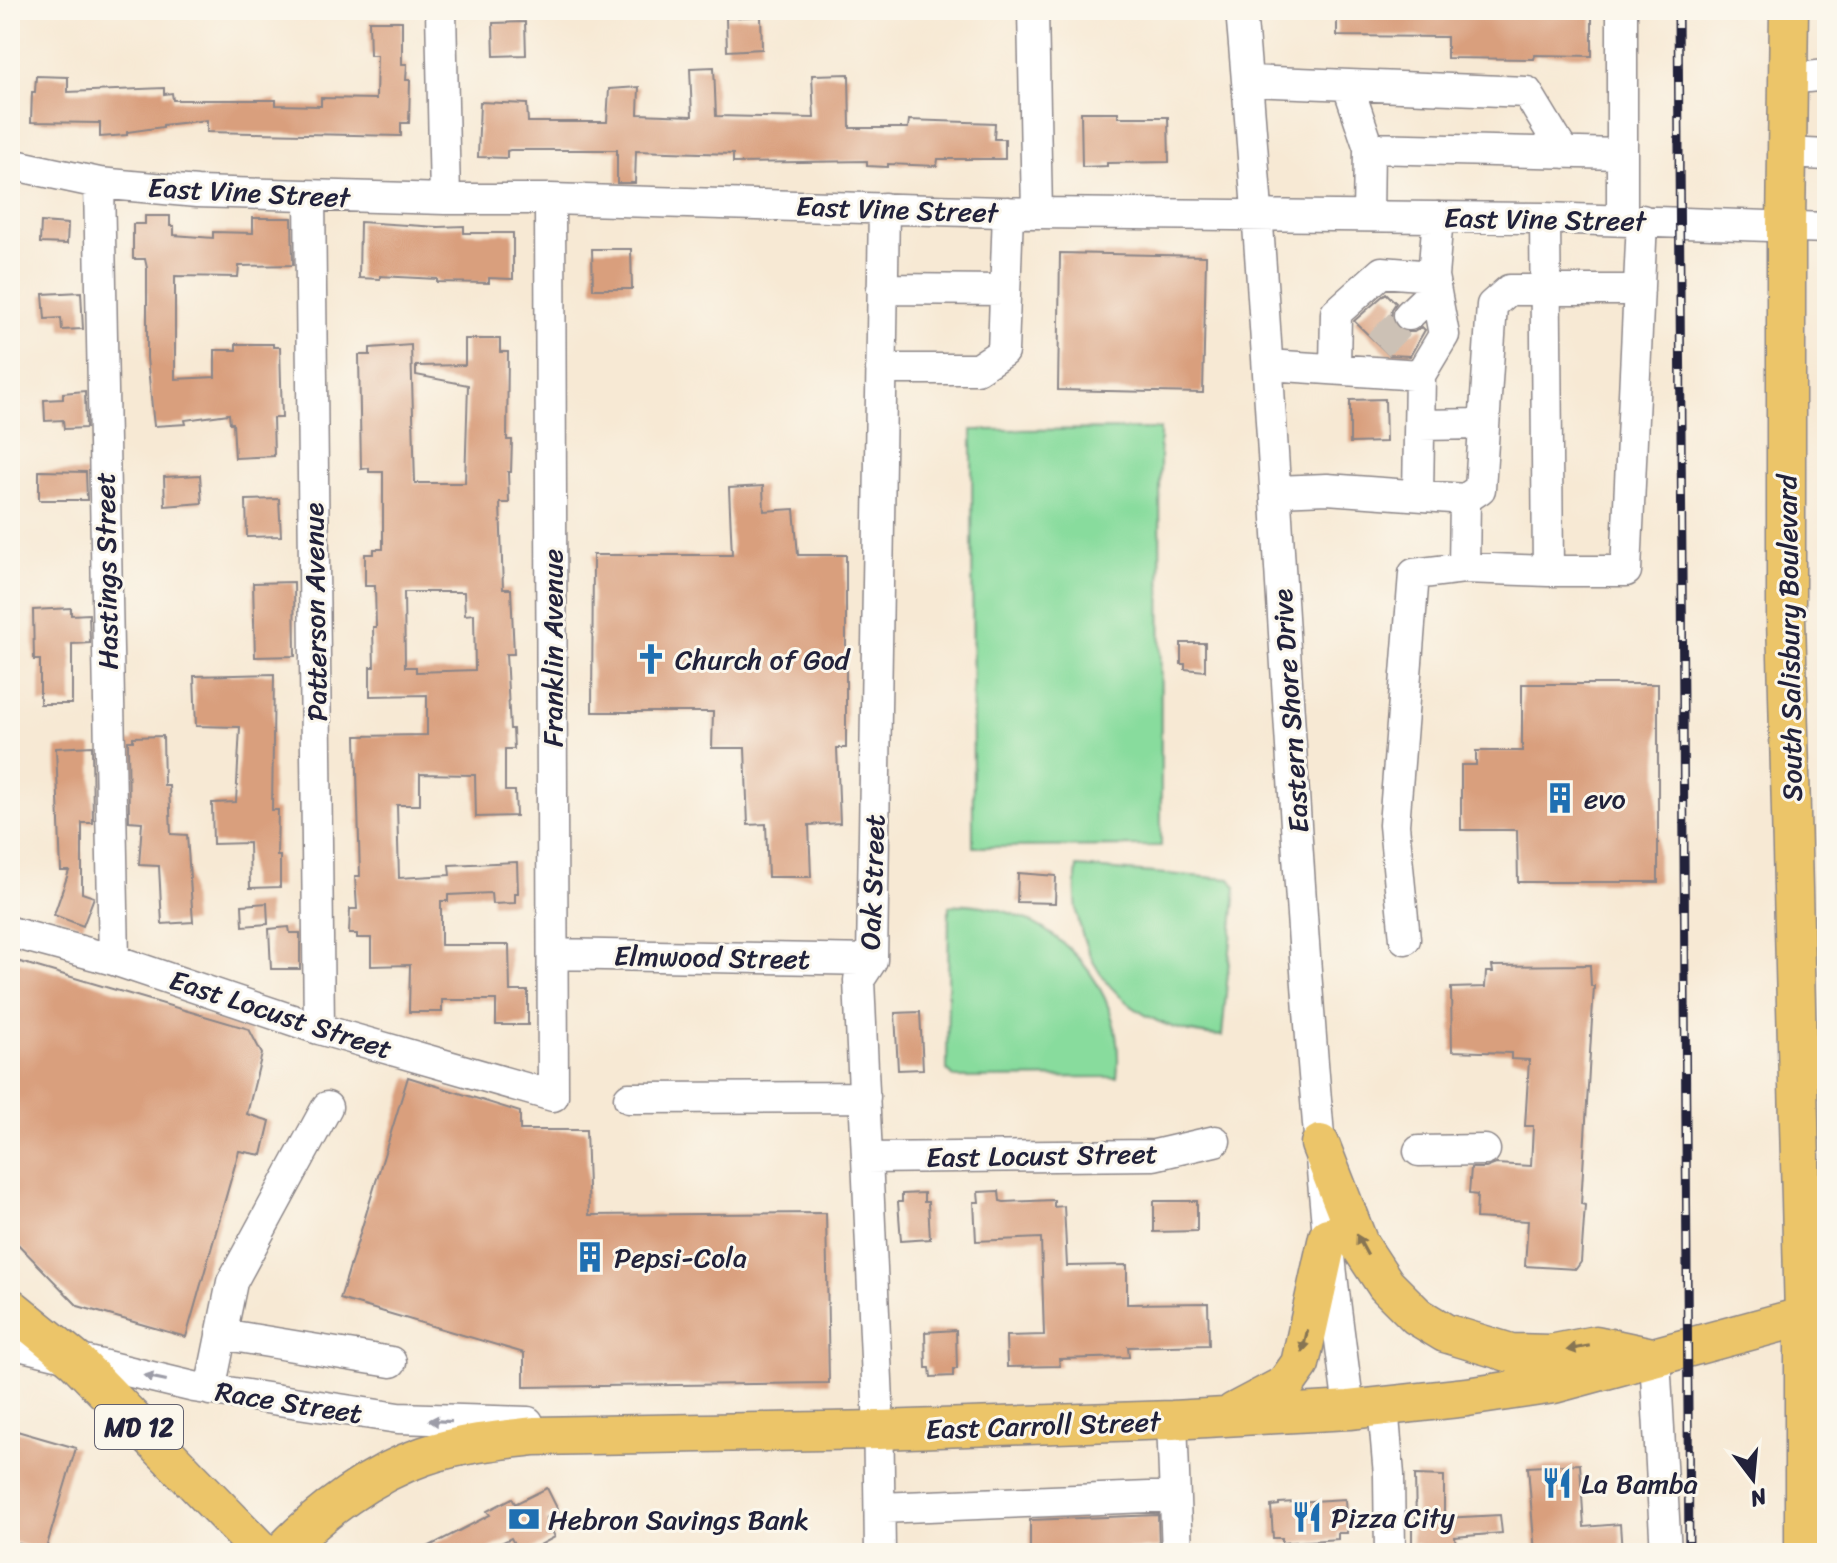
<svg xmlns="http://www.w3.org/2000/svg" width="1837" height="1563" font-family="Sriracha,sans-serif">
  <rect width="100%" height="100%" fill="#fbf7ec"/>
  <filter id="ink" filterUnits="userSpaceOnUse"><feTurbulence type="fractalNoise" baseFrequency=".0125" numOctaves="2"/><feDisplacementMap in="SourceGraphic" scale="16" xChannelSelector="R" yChannelSelector="G"/><feConvolveMatrix kernelMatrix="1 2 1 2 8 2 1 2 1" color-interpolation-filters="sRGB"/></filter>
  <filter id="wash" filterUnits="userSpaceOnUse"><feTurbulence type="fractalNoise" baseFrequency=".006" numOctaves="4" result="noise"/><feDisplacementMap in="SourceGraphic" scale="32" xChannelSelector="R" yChannelSelector="G"/><feGaussianBlur stdDeviation="1.8" result="paint"/><feColorMatrix in="noise" values="0 0 0 0 0 0 0 0 0 0 0 0 0 0 0 0 0 1.4 0 .05"/><feComposite in="paint" operator="in"/></filter>
  <g filter="url(#wash)">
    <rect width="100%" height="100%" fill="#f7e9d4"/>
    <path fill="#88dc9d" stroke="#557f6c" stroke-width="2" d="M1160 429 1161 846 973 847 972 430Z
      M1077 867 1230 879 1236 887 1222 1036C1127 1032 1066 962 1077 867Z
      M967 904C1055 910 1128 987 1117 1077L955 1078 947 1070 949 906Z"/>
    <g id="blocks">
      <path fill="#d99f7d" fill-rule="evenodd" d="M1337 10H1592V56L1535 55 1534 59 1447 58V37L1337 36Z
        M761 16 762 49 727 51 726 18Z
        M369 21H402V64H407L406 80H410L409 123H401V136L207 132V120L163 125V127L127 132V135L100 137V123L31 122 32 92H35L36 76 68 77V92L164 88V94L172 93 173 100H276V105L321 106V98L376 99 377 55H370Z
        M525 22 526 55 494 56 493 23Z
        M714 67 716 116 814 118 812 75 849 74 850 128H908L909 120 995 123 994 139H1005V159H938L937 166 888 164V167L867 166V161L733 163V154L636 151 635 183H617V150H510L507 151V158L478 157 480 102 527 104 528 122H607L609 89 639 87 638 114 692 116 690 68Z
        M1081 112H1118V117H1168L1169 162 1107 163V166L1082 167Z
        M145 216H170V226H174V235L213 238V232L253 233V218H292L293 265 239 266 238 277 175 276V379L215 377V350H236V344H273V347H280L282 418H273L274 456 235 458 233 423H230L229 414 185 420 186 424 154 426 147 358V268L145 259H133V224H145Z
        M41 222 68 224 67 244 40 243Z
        M360 222 438 227 464 226V233H513V279L489 278V283L437 282V279L380 276V279L359 278Z
        M592 249H631L632 289H593Z
        M1060 253 1206 256 1203 393 1058 390Z
        M81 292 83 329 62 330 61 318 45 319 43 294Z
        M1386 293 1396 303 1392 309 1391 319 1397 328 1405 332H1414L1422 327 1425 330 1410 356 1389 355 1354 321Z
        M465 339H500V352H508L507 440H512L511 472H508L509 503H500L503 589H511L514 654H506L510 729H513L514 749H505V791H515L516 816 476 817 475 775 420 774V805H397L399 878 450 875 449 865 517 862 518 893H515V903L492 904 491 893 448 895V901H441V945H509L510 991H528V1025H496V1000H442V1012H409L410 965 371 966V938H357V934H349L350 909H357L355 876H360L356 736 427 735V695L370 696V667H374L373 627H376L375 586H365V554H374V549H383V472H369V468L361 469 359 355H370V348L411 345 415 483H465L468 385 416 375V366L465 365ZM404 592H464L465 615 474 614 475 670 416 672V667H405Z
        M85 391 86 428 64 429 63 420 45 421 44 400 63 399V393Z
        M1385 399 1386 442 1350 443V400Z
        M39 471 86 472 87 500H39Z
        M200 475 202 503 165 506 164 477Z
        M763 486 764 511 794 509 798 555H846V748H837L840 823 809 825 811 877H768L766 824 748 825 745 748H712L713 712H592L593 555H732L729 488Z
        M279 499 281 536 247 537 246 500Z
        M294 582 295 656 255 657 253 583Z
        M71 608V615L89 614 90 643 72 644V704H40V660H34L33 610Z
        M1181 643H1205V671L1185 669V664H1181Z
        M274 674 272 810H278L277 856H280V887L250 888 249 843 213 844 212 803 236 802 240 727 196 726 194 676Z
        M1522 684H1658V882H1518L1517 830H1461V765H1476V751H1522Z
        M163 736 164 785H169L171 834 187 835 193 922 162 924 159 866 139 865 142 822 129 821 128 741H133V737Z
        M92 746 93 823H82V893L94 897 83 926 54 915 69 871H61L56 748Z
        M1018 873 1056 876 1055 903 1017 902Z
        M267 903 268 924 243 926 242 905Z
        M289 927 290 933H300V969H271L269 929Z
        M10 959 249 1029 262 1054 247 1114 270 1121 262 1155 239 1151 186 1337 78 1306 10 1236Z
        M1590 965 1591 986H1594L1581 1204 1585 1205 1581 1262 1576 1269 1525 1266 1528 1221 1476 1218 1477 1195 1469 1194 1471 1168H1486L1496 1164 1531 1166 1533 1126H1525L1529 1060 1511 1059V1053L1452 1051 1451 988 1485 987 1486 972H1493L1492 966Z
        M920 1012 923 1069 898 1070 895 1013Z
        M408 1077 520 1112V1130H586L589 1215 826 1213 829 1383 524 1387V1353L340 1299Z
        M999 1191 1000 1201 1004 1202 1054 1200V1207L1064 1206 1067 1266 1127 1265V1304L1208 1303 1209 1345 1128 1347 1129 1357 1059 1359 1060 1366 1007 1367 1006 1336 1044 1335 1041 1238 976 1241 974 1202H979L978 1192Z
        M924 1193V1202H928L930 1239 901 1241 898 1202H902V1194Z
        M1154 1201H1197V1231L1154 1232Z
        M956 1330 957 1369H953V1376L931 1377 930 1368H926L925 1332Z
        M10 1429 76 1448 45 1552 10 1541Z
        M1580 1464 1584 1527 1620 1524 1622 1553H1574V1550L1535 1553 1528 1467Z
        M1415 1475 1444 1476V1518L1500 1515 1502 1533 1455 1537 1456 1548 1419 1549 1418 1544H1412V1523H1416Z
        M547 1488 559 1512 546 1518 555 1537 525 1553H519L511 1538 481 1553H416L490 1515 487 1511 512 1498 515 1504Z
        M1345 1499 1347 1533H1338V1539L1282 1543V1538H1273L1271 1506 1279 1505V1503Z
        M1158 1515 1159 1548 1065 1552V1549H1030V1520Z"/>
    </g>
  </g>
  <g filter="url(#ink)">
    <use href="#blocks" fill-opacity="0" stroke="#8c8688" stroke-width="2"/>
    <g fill="none" stroke-linecap="round" stroke-linejoin="round">
      <path stroke="#ccc1b5" stroke-width="30" stroke-dasharray="30 15" stroke-linecap="butt" d="M1378 345 1409 315"/>
      <defs>
        <path id="minor" d="M441 10 445 199
          M1033 10 1037 213
          M1241 10C1277 418 1289 828 1328 1235 1333 1294 1342 1352 1349 1410
          M1622 10V220
          M1788 79 1827 75
          M1247 81 1527 92 1564 153
          M1348 86 1369 148
          M1787 153 1827 155
          M10 164 99 183 197 192 445 199H550L1037 213 1545 218 1827 228
          M99 183 114 960
          M310 196 319 1029
          M1368 216 1369 148 1622 154
          M882 289 1005 290
          M1409 315 1435 290
          M1268 365 1420 375 1418 495
          M1335 367 1336 313 1382 272 1433 276 1438 217
          M881 369H977L1003 352 1008 212
          M1420 375 1444 335 1433 276
          M1420 425 1482 424
          M1276 491 1327 489 1465 499
          M1464 568 1465 499 1480 489 1492 305 1509 290H1639
          M1548 571H1626L1642 220
          M10 932 114 960 319 1029 553 1096 550 199
          M1405 939 1394 825 1414 574 1464 568 1548 571 1545 218
          M553 954 872 960
          M629 1098 865 1097
          M1419 1151 1485 1150
          M867 1158 1154 1155 1215 1141
          M221 1334 391 1362
          M10 1343 194 1387 398 1418 528 1422
          M1655 1358 1666 1553
          M210 1390 232 1282 327 1107
          M1383 1406 1389 1475 1390 1553
          M1172 1420 1177 1553
          M880 1508 1174 1496
          M880 1553 878 1402 859 980 872 960 884 208"/>
        <path id="major" d="M1789 10 1786 226V617L1804 1317V1553
          M1320 1144 1359 1244 1386 1285 1417 1316 1445 1333 1511 1353 1550 1354 1596 1345 1648 1356
          M10 1307 75 1360 263 1553
          M1234 1412 1285 1385 1300 1364 1328 1237
          M281 1553C320 1512 371 1474 424 1456 460 1444 498 1440 535 1436L879 1430 1172 1420 1349 1410 1467 1397 1554 1384 1827 1310"/>
      </defs>
      <use href="#minor" stroke="#8c8688" stroke-width="33"/>
      <use href="#major" stroke="#8c8688" stroke-width="41"/>
      <use href="#minor" stroke="#fff" stroke-width="30"/>
      <use href="#major" stroke="#ecc569" stroke-width="38"/>
      <defs>
        <path id="rail" d="M1678 10 1689 1553"/>
      </defs>
      <use href="#rail" stroke="#22223b" stroke-width="9"/>
      <use href="#rail" stroke="#fbf7ec" stroke-width="6" stroke-dasharray="18" stroke-linecap="butt"/>
    </g>
    <defs><path id="oneway-solid" d="M-6-.8H1V-3.2L6.5 0L1 3.2V.8H-6Z" transform="scale(2)"/></defs>
    <g fill="#877452">
      <use href="#oneway-solid" transform="translate(1362 1245) rotate(-118)"/>
      <use href="#oneway-solid" transform="translate(1305 1341) rotate(103)"/>
      <use href="#oneway-solid" transform="translate(1578 1348) rotate(169)"/>
    </g>
    <g fill="#9c9ca7">
      <use href="#oneway-solid" transform="translate(155 1378) rotate(-168)"/>
      <use href="#oneway-solid" transform="translate(440 1421) rotate(-177)"/>
    </g>
  </g>
  <defs>
    <symbol id="church-bare" viewBox="-9 -9 18 18"><path d="M-1.2-6h2.4v3.5h3.3v2.4h-3.3V6h-2.4V-.1h-3.3v-2.4h3.3Z" fill="#1f6fb2" stroke="#fbf7ec" stroke-width="2.5" paint-order="stroke"/></symbol>
    <symbol id="building-bare" viewBox="-9 -9 18 18"><path d="M-4-6H4V6H1V3H-1V6H-4ZM-2.5-4.3h1.7v1.8h-1.7ZM.8-4.3h1.7v1.8H.8ZM-2.5-1h1.7V.8h-1.7ZM.8-1h1.7V.8H.8Z" fill="#1f6fb2" stroke="#fbf7ec" stroke-width="2.5" paint-order="stroke"/></symbol>
    <symbol id="restaurant-bare" viewBox="-9 -9 18 18"><path d="M-5-6h1v4h1v-4h1v4h1v-4h1v5L-1.5 .5V6h-2V.5L-5-1ZM5-6V6H3V1.5H1.5Q1.5-4 5-6Z" fill="#1f6fb2" stroke="#fbf7ec" stroke-width="2.5" paint-order="stroke"/></symbol>
    <symbol id="bank-bare" viewBox="-9 -9 18 18"><path d="M-6-4H6V4H-6ZM0-2.3a2.3 2.3 0 1 0 0 4.6a2.3 2.3 0 1 0 0-4.6Z" fill="#1f6fb2" stroke="#fbf7ec" stroke-width="2.5" paint-order="stroke"/></symbol>
  </defs>
  <g fill-rule="evenodd">
    <use href="#church-bare" x="629" y="637" width="44" height="44"/>
    <use href="#building-bare" x="1538" y="776" width="44" height="44"/>
    <use href="#building-bare" x="568" y="1235" width="44" height="44"/>
    <use href="#restaurant-bare" x="1535" y="1461" width="44" height="44"/>
    <use href="#restaurant-bare" x="1285" y="1495" width="44" height="44"/>
    <use href="#bank-bare" x="502" y="1497" width="44" height="44"/>
  </g>
  <g text-anchor="middle" stroke-width="6" stroke-linejoin="round" paint-order="stroke">
    <rect fill="#fbf7ec" stroke="#636270" stroke-width="2" x="95" y="1405" width="88" height="44" rx="6"/>
    <g font-size="26" font-weight="bold" fill="#22223b">
      <text x="139" y="1436">MD 12</text>
    </g>
    <g font-size="28" fill="#22223b" stroke="#fbf7ec">
      <text transform="translate(249 192) rotate(3)" y="10">East Vine Street</text>
      <text transform="translate(897 209) rotate(2)" y="10">East Vine Street</text>
      <text transform="translate(1545 219) rotate(1)" y="10">East Vine Street</text>
      <text transform="translate(106 571) rotate(-91)" y="10">Hastings Street</text>
      <text transform="translate(315 612) rotate(-91)" y="10">Patterson Avenue</text>
      <text transform="translate(1789 638) rotate(-91)" y="10">South Salisbury Boulevard</text>
      <text transform="translate(552 648) rotate(-90)" y="10">Franklin Avenue</text>
      <text transform="translate(1290 711) rotate(-94)" y="10">Eastern Shore Drive</text>
      <text transform="translate(872 882) rotate(-88)" y="10">Oak Street</text>
      <text transform="translate(712 957) rotate(1)" y="10">Elmwood Street</text>
      <text transform="translate(281 1014) rotate(18)" y="10">East Locust Street</text>
      <text transform="translate(1042 1155) rotate(-1)" y="10">East Locust Street</text>
      <text transform="translate(289 1402) rotate(9)" y="10">Race Street</text>
      <text transform="translate(1043 1425) rotate(-2)" y="10">East Carroll Street</text>
    </g>
    <g font-size="28" fill="#22223b" stroke="#fbf7ec" text-anchor="start">
      <text x="675" y="669">Church of God</text>
      <text x="1584" y="808">evo</text>
      <text x="614" y="1267">Pepsi-Cola</text>
      <text x="1581" y="1493">La Bamba</text>
      <text x="1331" y="1527">Pizza City</text>
      <text x="548" y="1529">Hebron Savings Bank</text>
    </g>
  </g>
  <rect width="1837" height="1563" fill="none" stroke="#fbf7ec" stroke-width="40"/>
  <g transform="translate(1753 1479) rotate(164)" stroke="#fbf7ec" stroke-width="6" paint-order="stroke">
  <path d="M0-6L14 30L0 20L-14 30Z" fill="#22223b"/>
  <text y="-12" font-size="22" font-weight="bold" text-anchor="middle" fill="#22223b">N</text>
  </g>
</svg>
